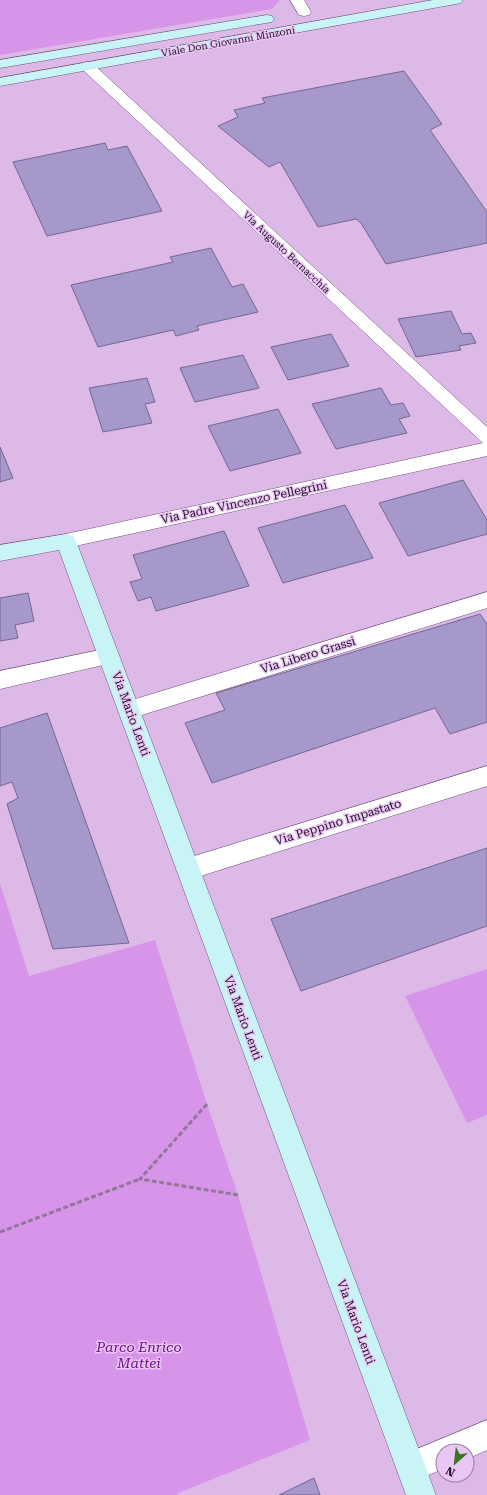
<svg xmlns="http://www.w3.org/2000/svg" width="487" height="1495" font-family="'Roboto Serif',serif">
  <rect width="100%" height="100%" fill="#ddb9e7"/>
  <path fill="#d795ea" d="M0 0H280L272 9 0 55Z
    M0 883 29 976 155 940 207 1104 238 1195 310 1440 178 1493V1495H0Z
    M487 969V1115L467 1123 405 996Z"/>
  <path fill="#a798cb" stroke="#746594" d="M404 71 442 124 430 130 487 212V243L386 264 361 223 356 219 318 227 280 162 269 167 218 126 238 117 234 110 265 103 262 98Z
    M105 143 108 150 127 146 162 211 47 236 13 162Z
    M211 248 232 287 243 284 258 312 197 326 199 330 176 336 173 330 98 347 71 285 173 262 170 257Z
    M451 311 462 334 471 333 476 343 459 346 461 350 416 357 398 319Z
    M331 334 349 366 288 380 271 347Z
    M243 355 259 388 195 402 180 368Z
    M147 378 155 402 145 404 152 423 103 432 89 388Z
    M381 388 391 405 403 403 410 416 399 419 407 433 336 449 312 404Z
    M278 409 301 453 230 471 208 426Z
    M0 447 13 478 0 482Z
    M463 480 487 520V534L408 556 379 503Z
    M345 505 373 558 283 583 258 528Z
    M224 531 249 586 156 611 151 597 138 601 130 582 142 579 133 555Z
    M28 593 34 621 15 625 18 638 0 641V598Z
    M480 614 487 624V722L450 734 435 708 212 783 185 723 225 710 216 693Z
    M47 713 129 943 53 949 7 804 18 798 12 782 0 786V728Z
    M487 848V926L301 991 271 919Z
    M314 1478 320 1495H279Z"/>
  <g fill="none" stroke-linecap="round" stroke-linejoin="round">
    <defs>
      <path id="street" d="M290 0H304L311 12 309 15 304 16 299 15Z
        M87 62 92 63 487 427V456L66 548 59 546 56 541 59 536 66 534 483 443 82 69 80 66 82 63Z
        M487 592V608L129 719 121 716 118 710 121 704 129 701Z
        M109 648 116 650 119 656 116 662 0 689V671Z
        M487 766V786L188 880 180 876 176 869 180 862 188 858Z
        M487 1420V1450L467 1459V1451H443V1469L411 1482 400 1478 396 1467 400 1456Z"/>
      <path id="secondary" d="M433 0H463L461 3 456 4 0 86V78Z
        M267 15 272 16 274 19 272 22 0 68V60Z
        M66 534 73 536 76 541 436 1495H406L59 550 0 561V545Z"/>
    </defs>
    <use href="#street" stroke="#705079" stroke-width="1"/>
    <use href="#secondary" stroke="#705079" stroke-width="1"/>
    <path stroke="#917699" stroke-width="3" stroke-dasharray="5 2.5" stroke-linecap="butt" d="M207 1104 140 1179 238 1195
      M0 1232 140 1179"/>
    <use href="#street" fill="#fff" fill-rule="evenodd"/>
    <use href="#secondary" fill="#c8f4f5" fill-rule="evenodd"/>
  </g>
  <g text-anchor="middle" stroke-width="3" stroke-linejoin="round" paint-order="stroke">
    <g font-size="10" fill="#1e1122" stroke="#eac6f5">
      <text transform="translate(228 41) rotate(-10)" y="4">Viale Don Giovanni Minzoni</text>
      <text transform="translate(287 252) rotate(43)" y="4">Via Augusto Bernacchia</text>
    </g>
    <g font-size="12" fill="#1e1122" stroke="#eac6f5">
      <text transform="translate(244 502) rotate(-12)" y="4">Via Padre Vincenzo Pellegrini</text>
      <text transform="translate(308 655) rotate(-17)" y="4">Via Libero Grassi</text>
      <text transform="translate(131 714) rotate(70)" y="4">Via Mario Lenti</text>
      <text transform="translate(338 822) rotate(-17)" y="4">Via Peppino Impastato</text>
      <text transform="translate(243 1018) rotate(70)" y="4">Via Mario Lenti</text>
      <text transform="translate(356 1322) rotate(70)" y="4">Via Mario Lenti</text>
    </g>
    <g font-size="14" font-style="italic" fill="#720e89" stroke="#eac6f5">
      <text x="139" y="1352">Parco Enrico<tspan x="139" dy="16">Mattei</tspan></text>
    </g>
  </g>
  <g transform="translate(455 1463) rotate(208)"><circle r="19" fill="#eac6f5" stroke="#987ea1"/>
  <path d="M0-3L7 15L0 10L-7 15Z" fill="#36791a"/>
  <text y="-6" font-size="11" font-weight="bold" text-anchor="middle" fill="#1e1122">N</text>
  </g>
</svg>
